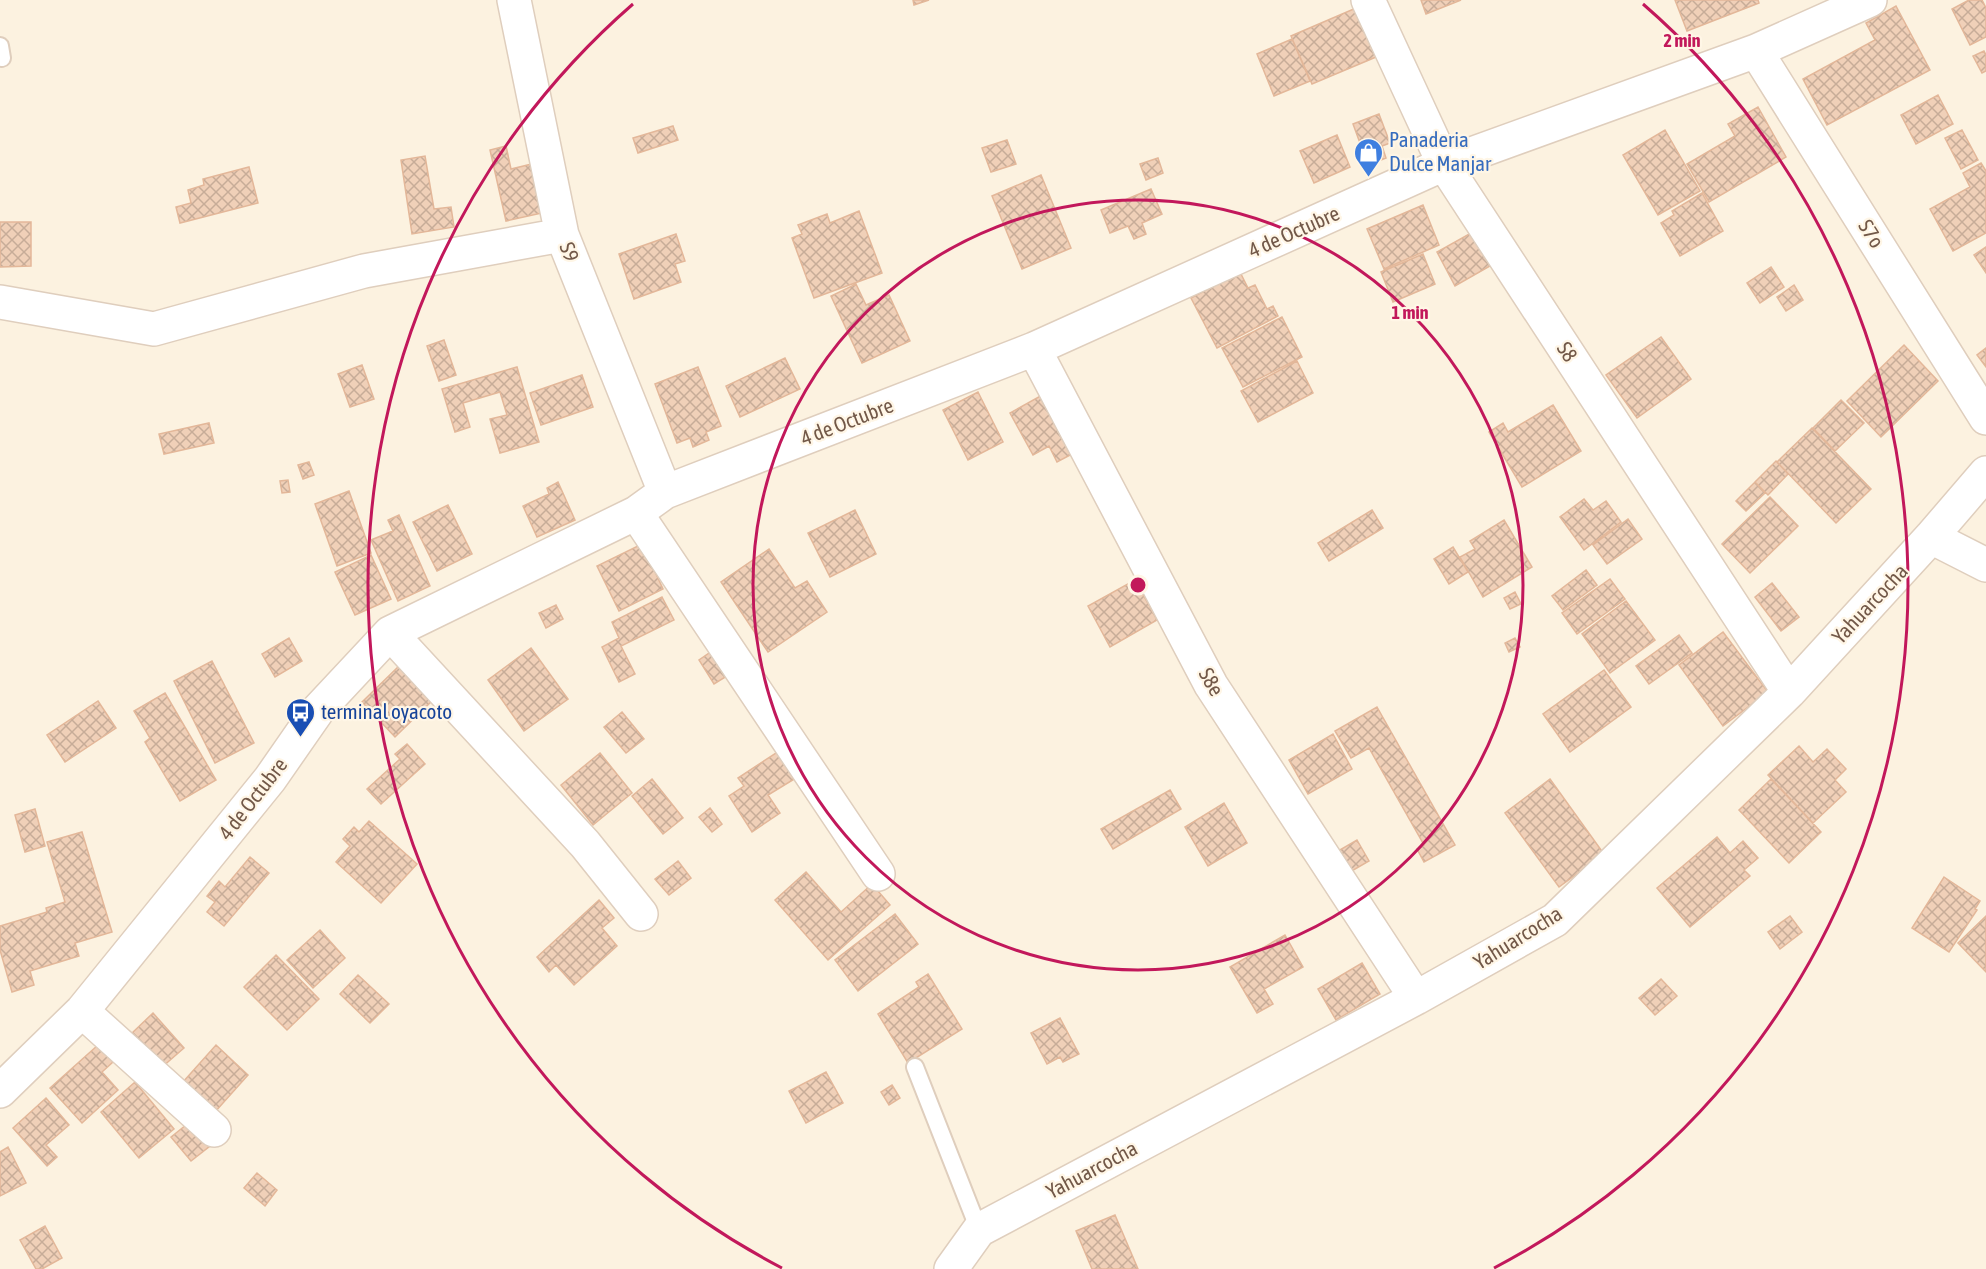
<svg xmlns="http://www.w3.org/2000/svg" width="1986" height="1269" font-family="'Asap Condensed',sans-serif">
  <defs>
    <pattern id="building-cross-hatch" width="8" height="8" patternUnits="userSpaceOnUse" patternTransform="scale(1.5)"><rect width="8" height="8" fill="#f0d0b8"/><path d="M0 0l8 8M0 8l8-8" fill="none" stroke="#c7ac98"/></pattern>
  </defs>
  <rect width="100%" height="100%" fill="#fcf2e0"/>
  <path fill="url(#building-cross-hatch)" stroke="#e3b799" stroke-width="1.5" d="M913 0H929L914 5Z
    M1421 0H1461L1426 14Z
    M1675 0H1758L1759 3 1687 31Z
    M1969 0H1982L1986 8V37L1970 45 1952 9Z
    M1896 6 1930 70 1827 125 1803 79 1875 40 1866 23Z
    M1356 8 1376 57 1312 84 1291 36Z
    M1292 39 1310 81 1274 96 1257 54Z
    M1984 51 1986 55V71L1982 73 1973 56Z
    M1938 95 1953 124 1916 144 1901 115Z
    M1758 107 1786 157 1709 202 1687 164 1735 136 1728 124Z
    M1379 114 1390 143 1382 146 1386 158 1368 165 1353 124Z
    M673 126 678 140 638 153 633 138Z
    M1665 130 1700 191 1658 215 1623 155Z
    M1962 130 1978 160 1961 169 1945 138Z
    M1337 135 1350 167 1314 183 1300 151Z
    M1007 140 1016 164 991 172 982 148Z
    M506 146 511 169 540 162 551 211 506 221 490 150Z
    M425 156 434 209 451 207 454 227 412 234 401 160Z
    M1158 158 1163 173 1146 180 1140 164Z
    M1981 163 1986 171V233L1953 251 1930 209 1970 187 1963 173Z
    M249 167 258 203 180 223 176 207 191 203 188 190 204 185 203 179Z
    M1041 175 1071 248 1022 269 992 196Z
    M1151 189 1162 214 1142 223 1146 234 1134 239 1128 226 1110 233 1101 210Z
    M1702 193 1723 231 1680 256 1661 223 1674 215 1672 211Z
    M1423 205 1439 245 1384 269 1367 229Z
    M859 211 882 273 814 298 792 238 802 234 798 225 827 214 830 223Z
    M0 222H31V266L0 267Z
    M1471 233 1490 266 1455 286 1437 252Z
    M676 234 685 261 675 264 681 282 634 299 619 254Z
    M1986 247V273L1974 255Z
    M1423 254 1435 284 1393 302 1381 272Z
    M1771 267 1784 287 1760 303 1747 283Z
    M1240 272 1248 288 1255 285 1267 309 1273 306 1278 316 1217 348 1191 298Z
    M856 284 866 305 889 295 910 341 862 363 831 296Z
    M1794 285 1803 300 1786 311 1777 297Z
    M1282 317 1302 357 1243 387 1222 348Z
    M1661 337 1691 379 1637 418 1606 375Z
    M444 340 456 375 439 381 427 346Z
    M1904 345 1938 381 1881 437 1847 401Z
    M1986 348V367L1977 355Z
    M785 358 800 389 740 417 726 386Z
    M1297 361 1313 393 1258 422 1241 391Z
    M362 365 374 399 350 407 338 374Z
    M517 367 539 442 500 453 490 419 507 415 500 392 463 403 470 427 455 432 442 389Z
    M698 367 721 426 706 432 709 440 693 447 690 438 677 443 655 384Z
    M582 375 593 407 541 425 530 393Z
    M978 392 1003 442 968 460 943 410Z
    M1044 394 1076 452 1057 462 1049 446 1033 455 1010 413Z
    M1841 400 1864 423 1835 451 1813 428Z
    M1553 405 1581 451 1522 487 1489 432 1503 423 1508 432Z
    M209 423 214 443 164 454 159 434Z
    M1812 428 1871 489 1836 523 1777 462Z
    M1776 461 1788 474 1768 495 1755 482Z
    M309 462 314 475 303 479 298 465Z
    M288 480 290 492 282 493 280 481Z
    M558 482 575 520 537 537 523 506 549 494 547 488Z
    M1755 482 1765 493 1746 511 1736 501Z
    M349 491 371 553 337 566 315 504Z
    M1770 497 1798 526 1750 573 1722 544Z
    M1584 499 1593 510 1606 501 1621 522 1584 550 1560 517Z
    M448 505 472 554 437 571 413 522Z
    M855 510 876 554 830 577 808 533Z
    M1372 510 1383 528 1329 561 1318 543Z
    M399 515 430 586 398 601 371 540 393 531 388 520Z
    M1628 519 1642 539 1607 564 1593 545Z
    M1504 520 1532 567 1483 597 1460 557 1475 549 1470 541Z
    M642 544 663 589 619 611 597 566Z
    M1453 547 1468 572 1449 584 1434 559Z
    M769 549 795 588 807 581 827 612 768 652 721 582Z
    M371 555 391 599 355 615 335 572Z
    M1586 570 1597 585 1563 610 1552 596Z
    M1610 579 1625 599 1577 634 1562 613Z
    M1135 580 1157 620 1110 647 1088 606Z
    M1772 583 1799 617 1781 631 1755 597Z
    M1515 592 1521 604 1510 609 1504 598Z
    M662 597 674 620 621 646 635 674 619 682 602 647 619 638 612 622Z
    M1626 601 1655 640 1610 673 1582 634Z
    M556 605 563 619 546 628 539 613Z
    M1723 632 1768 692 1723 726 1679 665Z
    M1679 635 1692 653 1649 684 1636 666Z
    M289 638 302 661 275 677 262 654Z
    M1515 638 1520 647 1509 652 1505 643Z
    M531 648 568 699 524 731 488 680Z
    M712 651 727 676 714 684 699 660Z
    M212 661 254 743 215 763 174 681Z
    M402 663 435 698 395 737 362 702Z
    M1604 670 1631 707 1570 752 1543 714Z
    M165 693 216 780 180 801 145 742 150 738 134 711Z
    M98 701 116 728 65 762 47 735Z
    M1377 707 1455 845 1424 862 1417 849 1424 845 1369 748 1351 758 1335 731Z
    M622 712 644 739 626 753 604 727Z
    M1333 734 1352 769 1308 794 1289 760Z
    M407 744 425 764 381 804 367 789 400 759 395 754Z
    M1799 746 1813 762 1827 749 1846 769 1835 780 1846 792 1813 823 1768 775Z
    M779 751 796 778 768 795 780 813 752 832 729 796 744 786 738 778Z
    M600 753 632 793 593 825 561 785Z
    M652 779 683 818 663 834 632 796Z
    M1550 779 1604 854 1559 887 1505 813Z
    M1771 779 1821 832 1789 863 1739 810Z
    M1170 790 1181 809 1113 849 1101 829Z
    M1224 803 1247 843 1208 866 1185 827Z
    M710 808 722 824 712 832 699 817Z
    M35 809 45 846 25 852 15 815Z
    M369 821 417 864 381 903 336 862 350 846 343 839 354 827 359 832Z
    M82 832 112 932 75 943 79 956 30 971 34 985 12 992 0 950V926L47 912 46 908 65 902 47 842Z
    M1717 837 1730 853 1743 841 1758 858 1744 870 1750 876 1690 927 1657 888Z
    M1357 840 1369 861 1350 872 1338 851Z
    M250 857 269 873 224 926 207 912 215 902 207 896 219 881 225 887Z
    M678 861 691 878 669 895 655 879Z
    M806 872 841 912 872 884 890 905 828 960 775 900Z
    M1944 877 1980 901 1975 909 1977 910 1949 952 1912 928Z
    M599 900 614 918 602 928 617 946 574 985 556 965 549 972 537 957Z
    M895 914 918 944 858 991 835 960Z
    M1790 916 1802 932 1780 949 1768 932Z
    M1986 916V972L1958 943Z
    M320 930 345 958 313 988 287 960Z
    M1285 935 1303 967 1264 989 1273 1004 1257 1013 1230 967Z
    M276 955 319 999 287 1030 244 987Z
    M1362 963 1380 994 1336 1020 1318 989Z
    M928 974 962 1029 908 1063 878 1014 919 987 916 982Z
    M358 975 389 1004 370 1023 340 994Z
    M1661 979 1677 996 1655 1015 1639 998Z
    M153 1013 184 1048 161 1068 131 1034Z
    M1060 1018 1079 1054 1063 1062 1060 1057 1047 1064 1031 1033Z
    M98 1045 113 1062 102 1072 118 1090 82 1123 50 1088Z
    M216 1045 248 1075 215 1112 183 1082Z
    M826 1072 843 1103 806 1123 789 1091Z
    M135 1082 174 1129 139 1158 101 1112Z
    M892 1085 900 1098 889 1105 881 1092Z
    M46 1098 69 1125 46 1145 57 1157 47 1166 13 1128Z
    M191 1121 210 1146 191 1161 171 1137Z
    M8 1147 26 1183 0 1196V1152Z
    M257 1173 277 1190 265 1206 244 1188Z
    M1115 1215 1138 1269H1092L1076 1231Z
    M45 1226 62 1258 42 1269H36L20 1240Z"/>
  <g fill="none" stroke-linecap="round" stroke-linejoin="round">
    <defs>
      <path id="lane" d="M0 46 2 58
        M915 1067 979 1230"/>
      <path id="street" d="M514 0 562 235 665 492
        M1368 0 1444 164 1789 692
        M1756 51 1986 418
        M0 302 154 329 364 271 562 235
        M1034 349 1211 685 1416 998
        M636 513 878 874
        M1931 537 1986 565
        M390 633 585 844 641 914
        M82 1011 214 1130
        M0 1091 82 1011 270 779 318 710 390 633 636 513 665 492 1034 349 1444 164 1756 51 1870 0
        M951 1269 979 1230 1416 998 1555 920 1789 692 1931 537 1986 473"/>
    </defs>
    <use href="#lane" stroke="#dfcebd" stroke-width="20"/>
    <use href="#street" stroke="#dfcebd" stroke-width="36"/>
    <use href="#lane" stroke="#fff" stroke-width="16"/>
    <use href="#street" stroke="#fff" stroke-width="33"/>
  </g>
  <g fill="none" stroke="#c2185b" stroke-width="3">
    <circle cx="1138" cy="585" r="385"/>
    <path d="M782 1268A770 770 0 0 1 633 4M1643 4A770 770 0 0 1 1494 1268"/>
  </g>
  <defs>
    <symbol id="shop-pin" viewBox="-11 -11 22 30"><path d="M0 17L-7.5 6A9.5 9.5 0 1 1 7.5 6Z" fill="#3f7fe0" stroke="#fff6e6"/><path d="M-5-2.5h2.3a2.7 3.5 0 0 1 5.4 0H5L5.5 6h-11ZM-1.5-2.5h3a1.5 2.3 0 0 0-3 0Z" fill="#fff"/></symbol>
    <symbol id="bus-pin" viewBox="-11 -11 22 30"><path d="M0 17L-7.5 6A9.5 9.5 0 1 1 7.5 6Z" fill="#1a4fb4" stroke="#fff6e6"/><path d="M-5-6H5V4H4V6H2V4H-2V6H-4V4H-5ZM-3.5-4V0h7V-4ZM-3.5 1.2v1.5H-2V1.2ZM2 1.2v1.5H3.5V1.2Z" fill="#fff"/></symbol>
  </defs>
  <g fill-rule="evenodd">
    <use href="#shop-pin" x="1352" y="136" width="33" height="45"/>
    <use href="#bus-pin" x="284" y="696" width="33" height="45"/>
  </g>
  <g text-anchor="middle" stroke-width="4.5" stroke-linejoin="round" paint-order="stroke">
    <g font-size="21" fill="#366cbe" stroke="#fff6e6" text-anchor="start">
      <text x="1389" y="147">Panaderia<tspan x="1389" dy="24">Dulce Manjar</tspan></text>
    </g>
    <g font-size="21" fill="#725848" stroke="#fff6e6">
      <text transform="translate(1294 232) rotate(-24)" y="7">4 de Octubre</text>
      <text transform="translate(1871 234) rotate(58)" y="7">S7o</text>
      <text transform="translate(569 252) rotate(68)" y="7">S9</text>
      <text transform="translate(1567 352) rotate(57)" y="7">S8</text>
      <text transform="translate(847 422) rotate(-21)" y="7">4 de Octubre</text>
      <text transform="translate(1870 604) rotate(-47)" y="7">Yahuarcocha</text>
      <text transform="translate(1211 682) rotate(60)" y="7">S8e</text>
      <text transform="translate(253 799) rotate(-52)" y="7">4 de Octubre</text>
      <text transform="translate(1518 938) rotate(-32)" y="7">Yahuarcocha</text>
      <text transform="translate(1092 1170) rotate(-28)" y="7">Yahuarcocha</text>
    </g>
    <g font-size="21" fill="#164399" stroke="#fff6e6" text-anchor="start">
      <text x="321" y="719">terminal oyacoto</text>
    </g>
  </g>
  <circle cx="1138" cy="585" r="9" fill="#c2185b" stroke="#fff6e6" stroke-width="3"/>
  <g font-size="18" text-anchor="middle" font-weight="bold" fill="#c2185b" stroke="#fff6e6" stroke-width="4.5" stroke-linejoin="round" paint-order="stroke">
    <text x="1682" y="47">2 min</text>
    <text x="1410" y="319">1 min</text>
  </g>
</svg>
